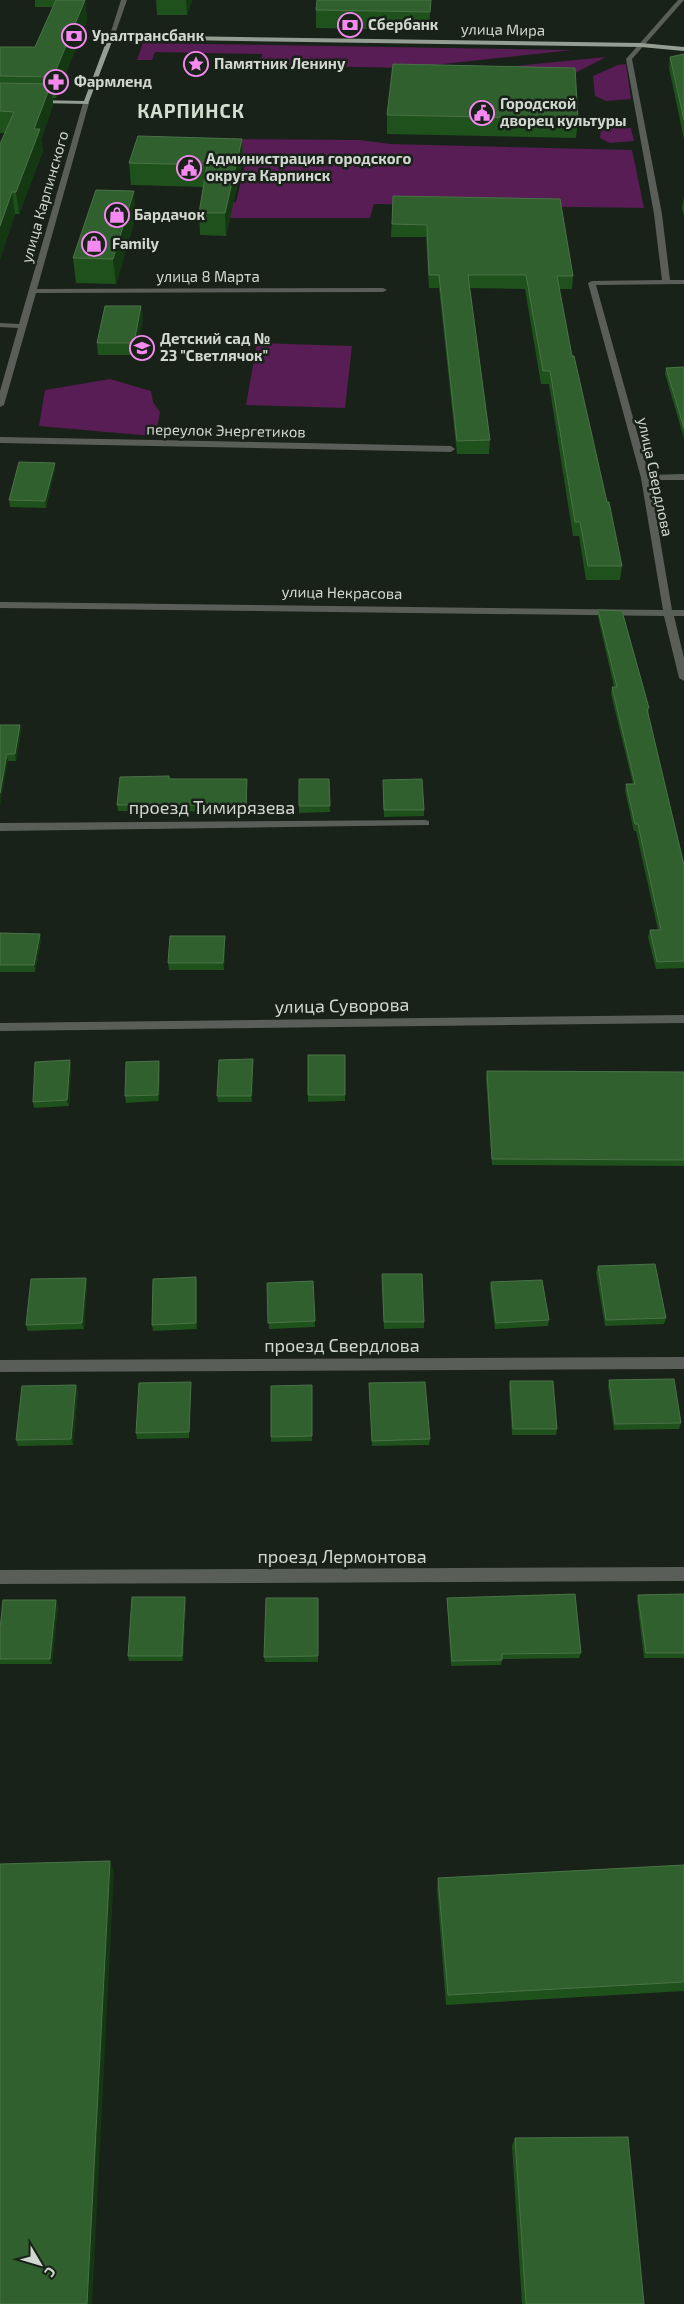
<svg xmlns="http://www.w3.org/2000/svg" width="684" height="2304" font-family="'Exo 2',sans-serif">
  <rect width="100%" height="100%" fill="#192218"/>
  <path fill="#571d54" d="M143 43 572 50 406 68 260 65 262 54 155 52 152 60H137Z
    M606 57 573 74 470 82 385 79Z
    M626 64 631 99 606 101 595 96 593 76 618 65Z
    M601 128H631L634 141 610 143 600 138Z
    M208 139 359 140 390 144 632 150 644 208 374 204 370 218H182L185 214 236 202 246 160 203 158Z
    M257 343 352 346 345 408 246 405Z
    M110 379 151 391 153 402 160 412 157 429 152 436 39 426 45 390Z"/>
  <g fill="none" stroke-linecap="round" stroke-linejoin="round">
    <path fill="#595e59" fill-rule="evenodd" d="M121 0H127L114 37 109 38Z
      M678 0H684L632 59 662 214 670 280H684V284L596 285 649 475 684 474V480H650L672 610H684V616H674L684 658V681L679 678 664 616 0 608V602L663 610 641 478 588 283 592 281 662 280 654 214 626 59Z
      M86 101 89 103 37 289 383 288 387 290 383 292 36 293 4 405 0 407V391L18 328 0 327V323L19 324 83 103Z
      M0 437 451 446 455 449 451 452 0 443Z
      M425 820 429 821V825L0 831V823Z
      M684 1015V1023L0 1031V1023Z
      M684 1357V1369L0 1372V1360Z
      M684 1567V1581L0 1584V1570Z"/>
    <path fill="#949e93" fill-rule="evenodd" d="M111 35 641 43 684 47V51L641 47 113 39 88 104 36 103 38 100 84 101 108 37Z"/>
  </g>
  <path fill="#1e511c" d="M35 0H85L87 20 56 98H53V105L41 140 43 151 19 214H15L0 259 5 133H0V47H35L53 7H35Z
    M156 0H192L187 15H157Z
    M431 0 429 30 316 28V10Z
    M684 54V139L669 68 670 57Z
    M387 115 578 119 576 138 387 134Z
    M242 139 243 160 226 236 200 235 199 213 203 187 131 185 129 163Z
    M393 196 573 276 572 289H559L572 356 622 566 620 580H586L579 536H573L549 384H541L525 289 470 288 490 440 489 454H457L439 288H429L426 237H391Z
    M684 197V216L682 208Z
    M136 215 116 284 76 283 73 258Z
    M141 306 143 318 135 355H98L97 343Z
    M684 367V438L665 374 666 368Z
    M55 469 46 508 10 507 9 500Z
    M598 610 649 708 648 715 684 865V968L656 969 648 937 650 930H658L636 831H634L625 791 626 784H633L611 694 612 687H614L598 617Z
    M0 725H20L21 732 16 761H8Z
    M169 776 170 779H247V812L118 811 117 805Z
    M299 779H329L330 812 299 813Z
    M383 787 424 810V816L384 817Z
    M0 933 41 940 35 972H0Z
    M225 943 224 970H169L168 963Z
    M308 1055H345V1101L308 1102Z
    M253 1059 252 1102H218L217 1096Z
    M71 1067 69 1106 34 1108 33 1102Z
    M160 1067 159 1101 126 1103 125 1096Z
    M487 1071 684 1072V1166L492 1165 486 1078Z
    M598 1266 666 1318 664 1324 605 1326 596 1272Z
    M382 1274 424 1322V1328L384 1329Z
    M86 1278 87 1284 84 1329 28 1331 26 1325Z
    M313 1281 315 1327 269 1329 267 1283Z
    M491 1282 549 1320 548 1326 495 1329 490 1288Z
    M197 1283V1329L153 1331 152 1325Z
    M609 1380 681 1423 679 1429 614 1430 608 1386Z
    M510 1381 557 1429 556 1435H512L509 1387Z
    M369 1383 430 1439 429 1445 372 1446Z
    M312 1385V1441L271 1442V1437Z
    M191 1388 189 1438 137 1439 136 1433Z
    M78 1391 73 1445 18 1446 16 1440Z
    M684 1594V1658H644L637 1600 638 1595Z
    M185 1597 186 1602 183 1661H129L128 1656Z
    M318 1598V1662H265L264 1657Z
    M447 1598 581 1653 579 1658 502 1659 501 1665 451 1666 447 1603Z
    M58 1605 52 1664H0V1629Z
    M684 1865V1991L446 2005 437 1890 438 1878Z
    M515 2138 644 2304H522L512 2146Z"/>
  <path fill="#143812" d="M85 0 87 20 56 98 53 77Z
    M187 0H192L187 15 186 0Z
    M51 84 53 105 41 140 43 151 19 214 16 192 34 129Z
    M242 139 243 160 226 236 225 213Z
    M134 191 136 215 116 284 113 259Z
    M12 192 15 214 0 259V226Z
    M141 306 143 318 135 355 134 343Z
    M55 463V469L46 508 45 501Z
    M20 725 21 732 16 761 15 754Z
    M7 754 8 761 0 807V793Z
    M40 934 41 940 35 972 34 965Z
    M225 936V943L224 970 223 963Z
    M253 1059V1066L252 1102 251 1096Z
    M70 1060 71 1067 69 1106 67 1100Z
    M159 1061 160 1067 159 1101 158 1095Z
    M196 1277 197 1283V1329L196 1323Z
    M86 1278 87 1284 84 1329 82 1323Z
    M76 1385 78 1391 73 1445 71 1439Z
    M185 1597 186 1602 183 1661 182 1656Z
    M56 1600 58 1605 52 1664 50 1659Z
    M110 1861 114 1872 92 2304H87Z"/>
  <path fill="#31602f" stroke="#4a7248" d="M56 0H85L53 77 0 76V47H35Z
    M317 0H431L430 12 316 10Z
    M684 54V120L670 57Z
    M393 64 575 68 578 119 387 115Z
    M0 83 51 84 34 129H40L16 192H12L0 226V144L14 112 0 111Z
    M138 136 242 139 225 213H199L207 165 129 163Z
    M96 190 134 191 113 259 73 258Z
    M393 196 560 199 573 276H557L572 356H574L607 502H609L622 566H588L580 522H575L550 371H543L526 275H468L490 440 457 441 439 275H429L427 225 392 224Z
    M105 306H141L134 343H97Z
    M684 367V428L666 368Z
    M19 462 55 463 45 501 9 500Z
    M598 610 622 611 649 708 647 709 684 865V961L657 962 650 930H661L638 824H635L626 784H635L612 687H617Z
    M0 725H20L15 754H7L0 793Z
    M169 776V779H247L246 805H117L120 777Z
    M299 779H329L330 806H299Z
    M422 779 424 810H384L383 780Z
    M0 933 40 934 34 965H0Z
    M170 936H225L223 963H168Z
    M308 1055H345V1095H308Z
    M253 1059 251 1096H217L219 1060Z
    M70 1060 67 1100 33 1102 35 1062Z
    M159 1061 158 1095 125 1096 126 1062Z
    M487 1071 684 1072V1160L492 1159Z
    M655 1264 666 1318 606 1320 598 1266Z
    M382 1274H422L424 1322H384Z
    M196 1277V1323L152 1325 153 1279Z
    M86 1278 82 1323 26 1325 31 1279Z
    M542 1280 549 1320 496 1323 491 1282Z
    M313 1281 315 1321 268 1323 267 1283Z
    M674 1379 681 1423 615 1424 609 1380Z
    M510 1381H553L557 1429H513Z
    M191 1382 189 1432 136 1433 139 1383Z
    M425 1382 430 1439 372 1441 369 1383Z
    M76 1385 71 1439 16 1440 22 1386Z
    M312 1385V1436L271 1437V1386Z
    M575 1594 581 1653 502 1654V1660L452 1661 447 1598Z
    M684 1594V1653H646L638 1595Z
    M132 1597H185L182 1656H128Z
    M266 1598H318V1656L264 1657Z
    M3 1600H56L50 1659H0V1629Z
    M110 1861 87 2304H0V1864Z
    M684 1865V1982L448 1995 438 1878Z
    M628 2137 644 2304H526L515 2138Z"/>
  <defs>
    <symbol id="bank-ring" viewBox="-11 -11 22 22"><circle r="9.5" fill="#192218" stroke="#f589ef" stroke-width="1.5"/><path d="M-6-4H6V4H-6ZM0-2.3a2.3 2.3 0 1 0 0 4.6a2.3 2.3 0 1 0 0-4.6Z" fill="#f589ef"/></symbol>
    <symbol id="sight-ring" viewBox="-11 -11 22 22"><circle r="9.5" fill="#192218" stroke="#f589ef" stroke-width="1.5"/><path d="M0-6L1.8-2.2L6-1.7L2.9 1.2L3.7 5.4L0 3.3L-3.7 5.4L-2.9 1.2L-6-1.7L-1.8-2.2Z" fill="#f589ef"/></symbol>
    <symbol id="pharmacy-ring" viewBox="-11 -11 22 22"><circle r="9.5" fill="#192218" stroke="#f589ef" stroke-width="1.5"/><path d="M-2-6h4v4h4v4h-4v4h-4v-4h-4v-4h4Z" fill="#f589ef"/></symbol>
    <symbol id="civic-ring" viewBox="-11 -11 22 22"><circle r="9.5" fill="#192218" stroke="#f589ef" stroke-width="1.5"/><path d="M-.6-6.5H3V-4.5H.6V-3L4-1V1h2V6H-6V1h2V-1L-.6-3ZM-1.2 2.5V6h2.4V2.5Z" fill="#f589ef"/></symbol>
    <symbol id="shop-ring" viewBox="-11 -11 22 22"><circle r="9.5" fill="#192218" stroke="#f589ef" stroke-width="1.5"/><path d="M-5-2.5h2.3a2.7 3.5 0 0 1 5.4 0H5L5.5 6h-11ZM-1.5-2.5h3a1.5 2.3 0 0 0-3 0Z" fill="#f589ef"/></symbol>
    <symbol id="school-ring" viewBox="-11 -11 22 22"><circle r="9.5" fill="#192218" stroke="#f589ef" stroke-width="1.5"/><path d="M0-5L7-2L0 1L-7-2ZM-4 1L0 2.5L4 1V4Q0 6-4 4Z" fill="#f589ef"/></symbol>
  </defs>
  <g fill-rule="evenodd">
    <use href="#bank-ring" x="336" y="11" width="28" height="28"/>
    <use href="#bank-ring" x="60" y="22" width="28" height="28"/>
    <use href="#sight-ring" x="182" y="50" width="28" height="28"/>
    <use href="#pharmacy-ring" x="42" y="68" width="28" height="28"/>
    <use href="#civic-ring" x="468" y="99" width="28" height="28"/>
    <use href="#civic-ring" x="175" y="154" width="28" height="28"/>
    <use href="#shop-ring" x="103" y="201" width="28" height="28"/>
    <use href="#shop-ring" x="80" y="230" width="28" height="28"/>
    <use href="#school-ring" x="128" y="334" width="28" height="28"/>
  </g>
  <g text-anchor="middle" stroke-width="5" stroke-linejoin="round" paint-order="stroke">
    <g font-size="15" font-weight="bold" fill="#d2d8d1" stroke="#192218" text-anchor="start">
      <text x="368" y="30">Сбербанк</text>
      <text x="92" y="41">Уралтрансбанк</text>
      <text x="214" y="69">Памятник Ленину</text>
      <text x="74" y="87">Фармленд</text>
      <text x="500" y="109">Городской<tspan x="500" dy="17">дворец культуры</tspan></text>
      <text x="206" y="164">Администрация городского<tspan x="206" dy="17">округа Карпинск</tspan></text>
      <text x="134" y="220">Бардачок</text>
      <text x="112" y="249">Family</text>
      <text x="160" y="344">Детский сад №<tspan x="160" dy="17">23 "Светлячок"</tspan></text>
    </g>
    <g font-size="15" fill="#d2d8d1" stroke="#192218">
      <text transform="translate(503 30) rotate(1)" y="5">улица Мира</text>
      <text transform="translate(45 197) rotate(-74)" y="5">улица Карпинского</text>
      <text x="208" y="282">улица 8 Марта</text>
      <text transform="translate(226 431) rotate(1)" y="5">переулок Энергетиков</text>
      <text transform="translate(655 477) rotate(78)" y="5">улица Свердлова</text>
      <text transform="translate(342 593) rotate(1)" y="5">улица Некрасова</text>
    </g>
    <g font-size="18" fill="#d2d8d1" stroke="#192218">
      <text x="212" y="814">проезд Тимирязева</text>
      <text transform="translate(342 1006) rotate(-1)" y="6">улица Суворова</text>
      <text x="342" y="1352">проезд Свердлова</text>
      <text x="342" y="1563">проезд Лермонтова</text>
    </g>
    <g font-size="19" font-weight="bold" letter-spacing="1" fill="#d2dfd1" stroke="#192218">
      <text x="191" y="118">КАРПИНСК</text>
    </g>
  </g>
  <g transform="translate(40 2264) rotate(128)" stroke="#192218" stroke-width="4" paint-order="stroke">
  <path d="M0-4L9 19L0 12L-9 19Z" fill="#d2d8d1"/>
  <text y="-8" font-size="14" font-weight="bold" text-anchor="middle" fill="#d2d8d1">С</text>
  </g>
</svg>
